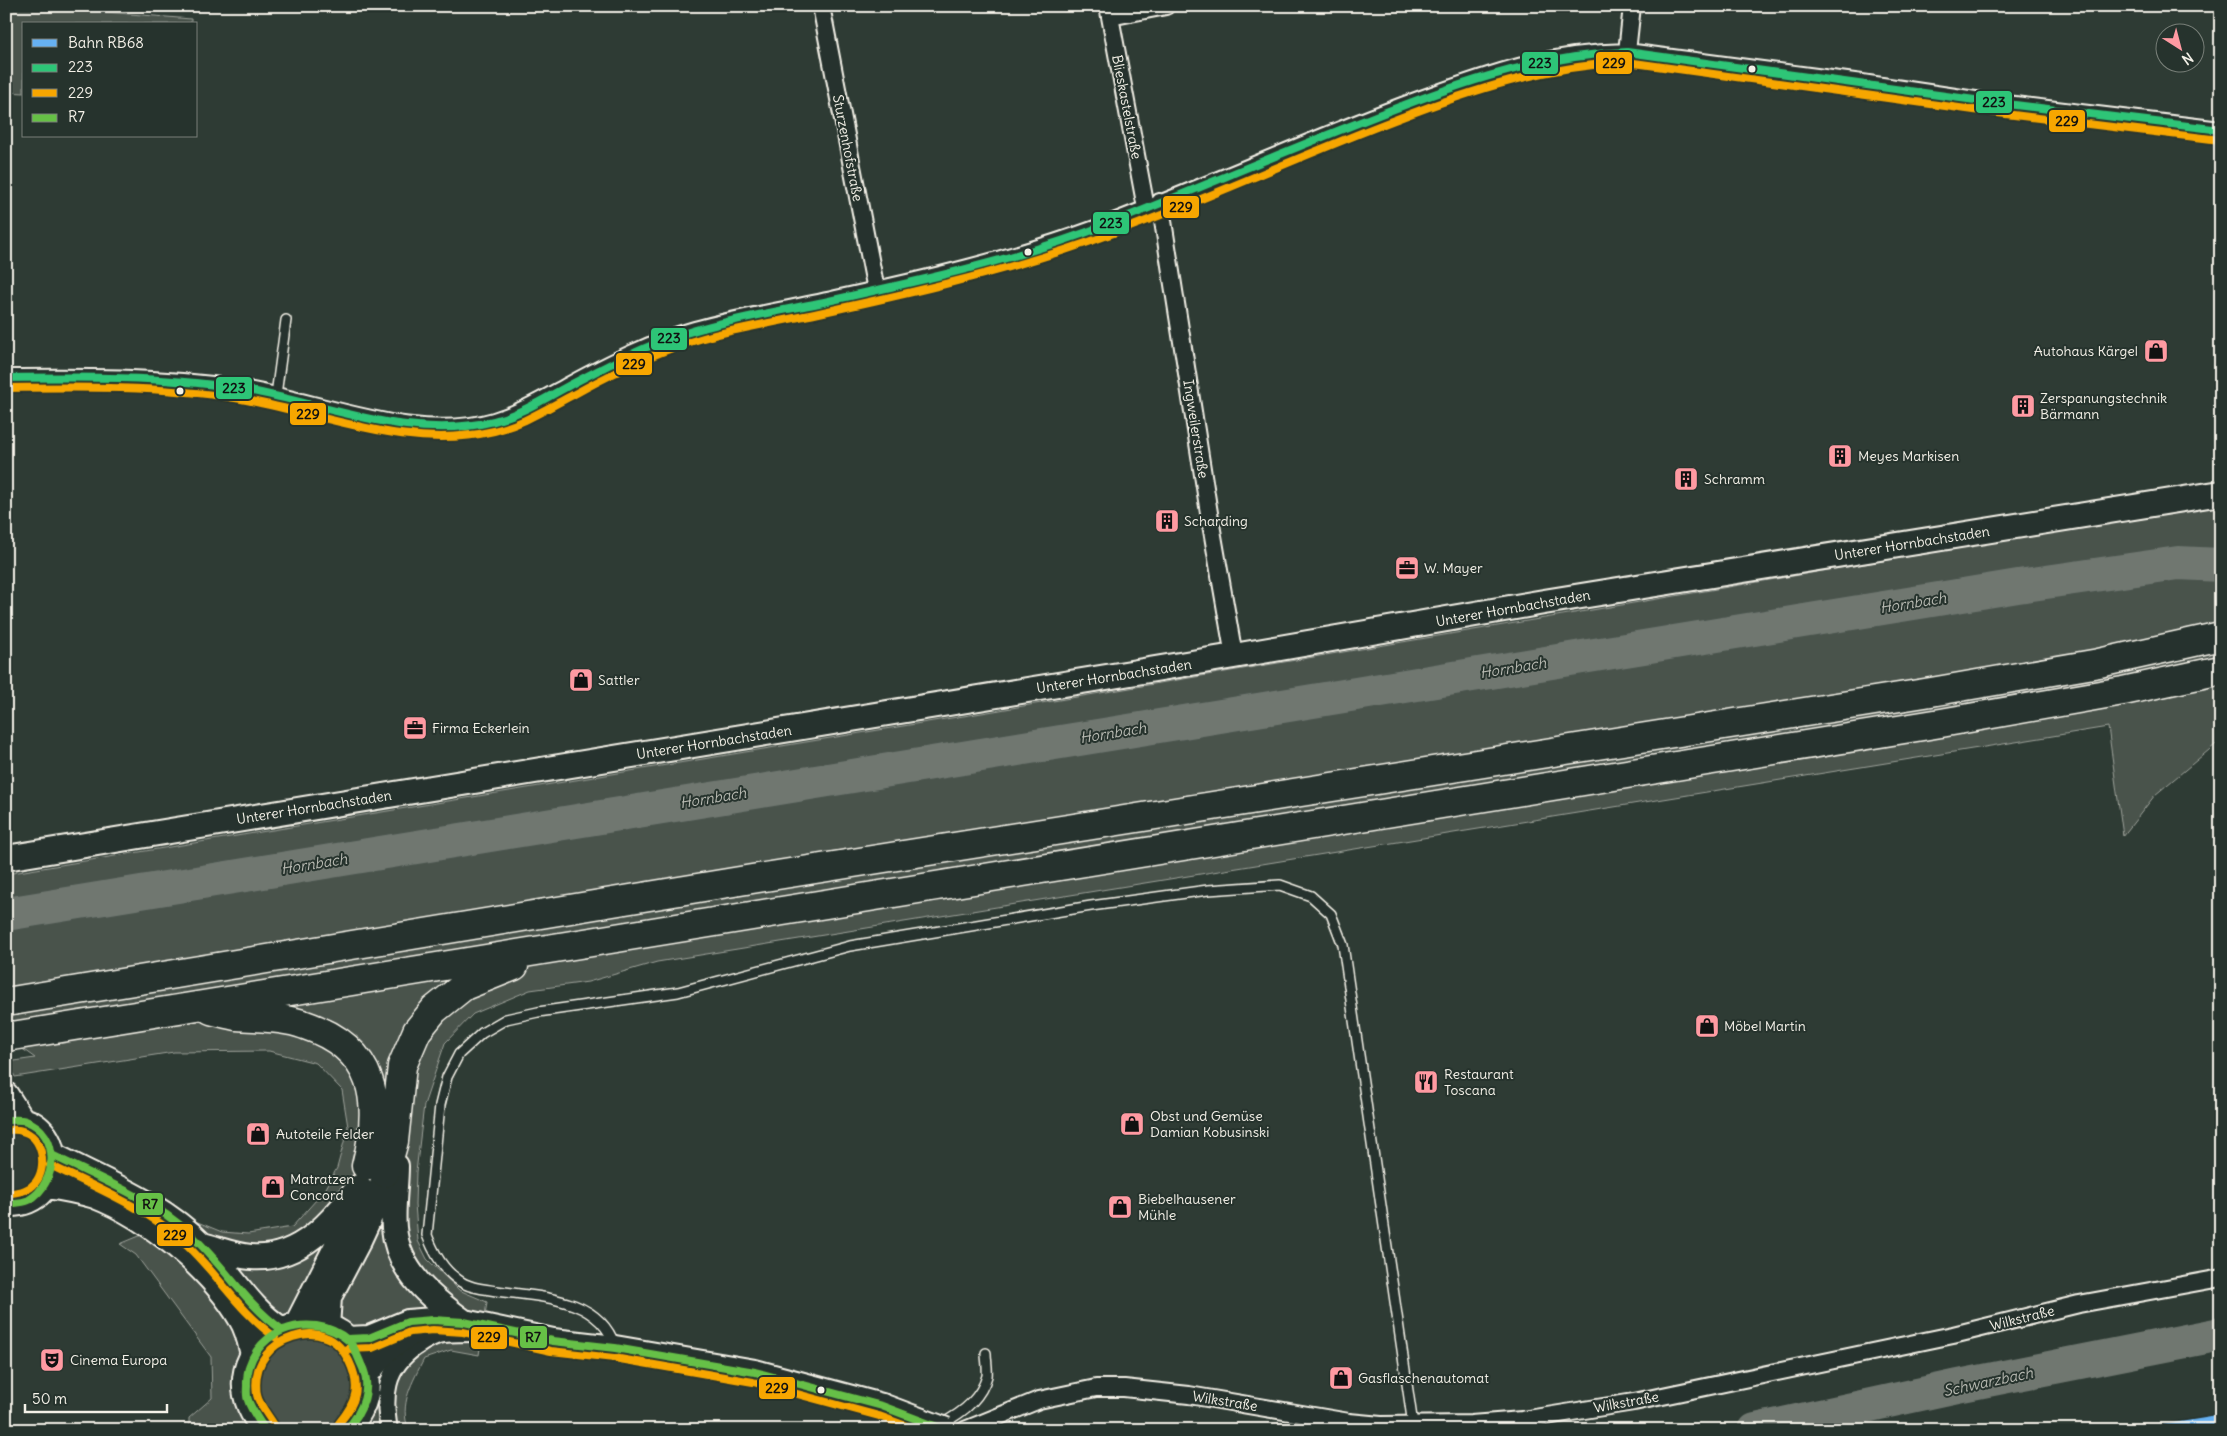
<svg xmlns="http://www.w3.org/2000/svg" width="2227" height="1436" font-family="Delius,sans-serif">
  <rect width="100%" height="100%" fill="#2e3b34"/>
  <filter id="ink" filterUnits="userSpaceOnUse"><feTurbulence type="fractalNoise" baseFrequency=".02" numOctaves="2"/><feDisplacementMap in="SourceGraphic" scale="10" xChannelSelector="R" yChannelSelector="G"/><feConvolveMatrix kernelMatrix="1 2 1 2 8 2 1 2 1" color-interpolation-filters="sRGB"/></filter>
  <g filter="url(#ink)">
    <path fill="#48524c" stroke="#9ea29a" d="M6 6H68L69 9 191 19V24H24V93L6 92Z
      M2221 506V740L2155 795 2123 836 2108 727 657 962 588 982 530 990 473 1014 445 1043 424 1105 416 1172 415 1204 418 1241 427 1259 459 1290 487 1302 479 1355 451 1350 424 1359C413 1381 398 1405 409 1430H189V1418L212 1398 211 1357 136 1255 120 1244 149 1232 195 1221 222 1232 248 1234 292 1227 325 1190 337 1168 348 1127 342 1090 316 1063 269 1051 174 1052 15 1077 8 1062 35 1058 6 1037V874L994 711 1977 545Z"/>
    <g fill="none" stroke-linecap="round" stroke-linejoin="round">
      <path stroke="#6f7770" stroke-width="34" d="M6 914 2018 586 2178 563 2221 565
        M1755 1430 1958 1386 2221 1334"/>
      <defs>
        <path id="lane" d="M276 395 286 320
          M615 1346C599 1297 540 1297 497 1291 483 1289 468 1288 457 1279 443 1269 433 1251 427 1235L440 1105 447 1077 459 1054 482 1033 506 1019 538 1012 678 992 850 946 1091 906 1208 890 1280 885 1311 896 1331 914 1343 945 1413 1425
          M941 1424C961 1414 981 1399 987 1376 988 1369 986 1360 986 1353"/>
        <path id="street" d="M821 6 876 290
          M1108 6 1146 208
          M1110 17 1166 6
          M1627 52 1632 6
          M1160 202 1209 513 1234 656
          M6 378C82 377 160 377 235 388 316 399 413 445 494 421 521 413 546 398 570 385 609 364 652 342 695 330 741 317 789 310 836 299 924 280 1013 259 1098 228 1204 188 1307 141 1413 102 1488 75 1546 53 1627 52L1862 83 1982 101 2221 130
          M389 1430C383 1396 385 1368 416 1347 423 1342 434 1335 444 1334 455 1333 467 1333 479 1333
          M965 1430 1039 1400 1096 1388H1124L1189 1395 1349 1422 1381 1425 1471 1424 1522 1420 1634 1402 1953 1335 2079 1304 2221 1278"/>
        <path id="secondary" d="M6 858 1234 656 1544 602 2221 493
          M6 1095 22 1120
          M6 1120C64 1110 72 1207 6 1204
          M54 1156C105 1182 162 1204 203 1246 230 1272 249 1309 281 1329
          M396 1166C396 1186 392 1208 394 1228 398 1272 431 1298 464 1322
          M46 1186C62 1188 79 1191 95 1196 149 1217 212 1269 241 1319 248 1330 250 1342 253 1355
          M202 1245C218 1249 235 1256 251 1257 300 1261 332 1221 359 1187
          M297 1324 353 1214 356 1202
          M327 1327 329 1297 359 1240 378 1199 385 1173
          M347 1339 369 1338 408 1322 433 1320 464 1322 553 1341 615 1348 755 1372 882 1406
          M366 1375 388 1348 415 1331
          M265 1430C192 1346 339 1272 365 1371 371 1393 361 1415 346 1430"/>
        <path id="highway" d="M6 1002 752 879 1931 692 2099 663 2221 636
          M211 1010C220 1012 229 1015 237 1016 260 1018 283 1017 305 1025 376 1049 383 1101 366 1166
          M6 1037 1941 723 2123 691 2221 670
          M385 1173 394 1141 402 1066 417 1031 434 1010 464 986 514 966"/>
      </defs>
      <use href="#lane" stroke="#f4f1e8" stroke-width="12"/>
      <use href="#street" stroke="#f4f1e8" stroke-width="20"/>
      <use href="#secondary" stroke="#f4f1e8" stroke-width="28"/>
      <use href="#highway" stroke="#f4f1e8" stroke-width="31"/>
      <use href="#lane" stroke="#26332d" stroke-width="9"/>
      <use href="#street" stroke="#26332d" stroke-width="16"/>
      <use href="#secondary" stroke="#26332d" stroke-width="24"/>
      <use href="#highway" stroke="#26332d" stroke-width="28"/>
      <defs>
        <path id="secondary-bridge" d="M882 1406 946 1430"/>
      </defs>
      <use href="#secondary-bridge" stroke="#f4f1e8" stroke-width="28" stroke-linecap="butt"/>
      <use href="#secondary-bridge" stroke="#26332d" stroke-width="24"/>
      <defs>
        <path id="bus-1" d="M6 378C82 377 160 376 235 388 320 401 407 443 494 421 521 414 546 398 570 385 608 365 646 345 686 333 730 319 775 312 819 303 915 282 1013 261 1106 225 1190 192 1273 156 1358 123 1446 88 1531 56 1627 52L1982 101 2221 130"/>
        <path id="bus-2" d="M6 388C82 387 160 386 235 398 321 412 406 452 494 431 521 425 546 409 571 396 605 377 641 359 678 346 724 330 772 323 819 313 902 295 985 276 1065 250 1178 213 1286 161 1397 119 1472 90 1546 66 1627 62L1981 111 2220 140
          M6 1130C11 1130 17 1129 22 1131 43 1136 48 1168 35 1183 28 1192 17 1192 6 1194
          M50 1165C94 1187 145 1207 182 1241 216 1271 238 1311 275 1337
          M347 1349 372 1348 410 1332 433 1330 463 1332 551 1351 614 1358 753 1382 879 1416 917 1430
          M274 1425C269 1416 259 1405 257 1395 255 1381 257 1366 266 1355 278 1339 306 1329 325 1337 337 1341 343 1350 349 1361 361 1386 357 1402 339 1423"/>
        <path id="bus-3" d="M6 1120C12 1120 20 1119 26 1121 61 1133 58 1183 29 1200 23 1203 13 1203 6 1204
          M54 1156C100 1179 151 1198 189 1233 222 1263 245 1303 281 1329
          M347 1339 369 1338 408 1322 433 1320 464 1322 553 1341 615 1348 755 1372 882 1406 945 1430
          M265 1430C259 1420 251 1410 248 1400 246 1396 247 1389 247 1385 245 1332 310 1307 349 1341 354 1346 358 1357 361 1364 373 1387 363 1412 346 1430"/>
      </defs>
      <use href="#bus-1" stroke="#26332d" stroke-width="11"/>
      <use href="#bus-2" stroke="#26332d" stroke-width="11"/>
      <use href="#bus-3" stroke="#26332d" stroke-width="11"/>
      <use href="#bus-1" stroke="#2dc577" stroke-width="8"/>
      <use href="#bus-2" stroke="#f7a600" stroke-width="8"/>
      <use href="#bus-3" stroke="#66c046" stroke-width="8"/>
      <defs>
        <path id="rail-1" d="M2159 1430 2221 1420"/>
      </defs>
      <use href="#rail-1" stroke="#26332d" stroke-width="12"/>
      <use href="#rail-1" stroke="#66b1f2" stroke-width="9"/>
    </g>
  </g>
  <defs>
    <symbol id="shop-square" viewBox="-11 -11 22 22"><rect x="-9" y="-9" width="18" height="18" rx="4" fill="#ff9aa2" stroke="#26332d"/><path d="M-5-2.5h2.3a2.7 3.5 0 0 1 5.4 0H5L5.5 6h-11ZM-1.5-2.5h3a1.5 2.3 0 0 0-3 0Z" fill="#111"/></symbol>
    <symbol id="building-square" viewBox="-11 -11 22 22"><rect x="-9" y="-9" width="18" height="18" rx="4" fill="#ff9aa2" stroke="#26332d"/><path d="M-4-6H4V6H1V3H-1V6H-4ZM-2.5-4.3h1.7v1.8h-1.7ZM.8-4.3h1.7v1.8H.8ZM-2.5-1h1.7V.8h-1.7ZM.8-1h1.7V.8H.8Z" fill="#111"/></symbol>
    <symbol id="office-square" viewBox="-11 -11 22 22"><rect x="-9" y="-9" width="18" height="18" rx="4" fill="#ff9aa2" stroke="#26332d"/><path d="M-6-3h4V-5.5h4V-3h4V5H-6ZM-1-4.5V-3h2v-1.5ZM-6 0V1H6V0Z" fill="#111"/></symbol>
    <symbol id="restaurant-square" viewBox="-11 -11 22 22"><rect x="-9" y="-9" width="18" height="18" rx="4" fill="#ff9aa2" stroke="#26332d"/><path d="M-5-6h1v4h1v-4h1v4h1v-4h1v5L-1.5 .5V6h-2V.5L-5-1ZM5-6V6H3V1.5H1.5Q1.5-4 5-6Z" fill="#111"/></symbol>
    <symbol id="theatre-square" viewBox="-11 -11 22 22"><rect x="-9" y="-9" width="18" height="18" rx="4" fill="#ff9aa2" stroke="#26332d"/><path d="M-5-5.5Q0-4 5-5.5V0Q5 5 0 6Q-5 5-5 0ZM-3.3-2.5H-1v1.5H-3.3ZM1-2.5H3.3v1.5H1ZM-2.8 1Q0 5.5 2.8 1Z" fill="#111"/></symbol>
  </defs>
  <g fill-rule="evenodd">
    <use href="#shop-square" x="2142" y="337" width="28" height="28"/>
    <use href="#building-square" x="2009" y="392" width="28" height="28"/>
    <use href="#building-square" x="1826" y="442" width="28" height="28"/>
    <use href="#building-square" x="1672" y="465" width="28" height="28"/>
    <use href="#building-square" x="1153" y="507" width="28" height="28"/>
    <use href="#office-square" x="1393" y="554" width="28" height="28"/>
    <use href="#shop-square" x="567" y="666" width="28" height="28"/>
    <use href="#office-square" x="401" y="714" width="28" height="28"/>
    <use href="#shop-square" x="1693" y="1012" width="28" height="28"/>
    <use href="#restaurant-square" x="1412" y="1068" width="28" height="28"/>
    <use href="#shop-square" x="1118" y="1110" width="28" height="28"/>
    <use href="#shop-square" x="244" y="1120" width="28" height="28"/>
    <use href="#shop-square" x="259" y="1173" width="28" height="28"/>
    <use href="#shop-square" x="1106" y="1193" width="28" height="28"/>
    <use href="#theatre-square" x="38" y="1346" width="28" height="28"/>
    <use href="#shop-square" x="1327" y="1364" width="28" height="28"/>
  </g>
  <g fill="#f4f1e8" stroke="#26332d" stroke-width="2">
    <circle cx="1752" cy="69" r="4.5"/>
    <circle cx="1028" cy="252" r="4.5"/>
    <circle cx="180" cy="391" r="4.5"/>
    <circle cx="821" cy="1390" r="4.5"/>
  </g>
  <g text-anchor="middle" stroke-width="4" stroke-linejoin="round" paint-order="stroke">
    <g font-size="14" fill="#f4f1e8" stroke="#26332d">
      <text transform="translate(1127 107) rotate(79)" y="5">Blieskastelstraße</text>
      <text transform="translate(848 148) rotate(79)" y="5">Sturzenhofstraße</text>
      <text transform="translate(1196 429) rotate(81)" y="5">Ingweilerstraße</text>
      <text transform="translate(1912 543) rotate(-9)" y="5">Unterer Hornbachstaden</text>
      <text transform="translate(1513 608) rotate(-10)" y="5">Unterer Hornbachstaden</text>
      <text transform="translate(1114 676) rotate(-9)" y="5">Unterer Hornbachstaden</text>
      <text transform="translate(714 742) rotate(-9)" y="5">Unterer Hornbachstaden</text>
      <text transform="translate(314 807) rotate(-9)" y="5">Unterer Hornbachstaden</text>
      <text transform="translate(2022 1318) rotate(-14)" y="5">Wilkstraße</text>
      <text transform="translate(1225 1401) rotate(9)" y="5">Wilkstraße</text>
      <text transform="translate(1626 1402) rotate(-10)" y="5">Wilkstraße</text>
    </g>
    <g font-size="14" fill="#f4f1e8" stroke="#26332d" text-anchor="start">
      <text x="2138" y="356" text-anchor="end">Autohaus Kärgel</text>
      <text x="2040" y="403">Zerspanungstechnik<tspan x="2040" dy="16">Bärmann</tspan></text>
      <text x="1858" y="461">Meyes Markisen</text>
      <text x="1704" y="484">Schramm</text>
      <text x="1184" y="526">Scharding</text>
      <text x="1424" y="573">W. Mayer</text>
      <text x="598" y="685">Sattler</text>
      <text x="432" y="733">Firma Eckerlein</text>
      <text x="1724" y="1031">Möbel Martin</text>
      <text x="1444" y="1079">Restaurant<tspan x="1444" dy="16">Toscana</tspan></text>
      <text x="1150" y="1121">Obst und Gemüse<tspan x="1150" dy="16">Damian Kobusinski</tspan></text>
      <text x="276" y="1139">Autoteile Felder</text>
      <text x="290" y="1184">Matratzen<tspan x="290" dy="16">Concord</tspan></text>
      <text x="1138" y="1204">Biebelhausener<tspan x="1138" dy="16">Mühle</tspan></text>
      <text x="70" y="1365">Cinema Europa</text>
      <text x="1358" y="1383">Gasflaschenautomat</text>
    </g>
    <g font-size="15" font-style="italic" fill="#b8bab2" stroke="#26332d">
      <text transform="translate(1913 603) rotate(-9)" y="5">Hornbach</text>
      <text transform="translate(1513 668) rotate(-9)" y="5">Hornbach</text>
      <text transform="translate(1113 733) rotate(-9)" y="5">Hornbach</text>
      <text transform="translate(713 798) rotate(-9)" y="5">Hornbach</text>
      <text transform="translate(314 864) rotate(-9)" y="5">Hornbach</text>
      <text transform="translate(1988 1382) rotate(-12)" y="5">Schwarzbach</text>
    </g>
  </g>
  <g stroke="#26332d" stroke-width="2">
    <rect x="1595" y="51" width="38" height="24" rx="5" fill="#f7a600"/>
    <rect x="1521" y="51" width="38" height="24" rx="5" fill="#2dc577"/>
    <rect x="1975" y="90" width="38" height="24" rx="5" fill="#2dc577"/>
    <rect x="2048" y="109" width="38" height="24" rx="5" fill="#f7a600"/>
    <rect x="1162" y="195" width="38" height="24" rx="5" fill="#f7a600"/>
    <rect x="1092" y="211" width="38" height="24" rx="5" fill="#2dc577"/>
    <rect x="650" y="327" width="38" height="24" rx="5" fill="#2dc577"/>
    <rect x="615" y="352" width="38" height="24" rx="5" fill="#f7a600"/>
    <rect x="215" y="376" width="38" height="24" rx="5" fill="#2dc577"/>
    <rect x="289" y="402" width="38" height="24" rx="5" fill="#f7a600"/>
    <rect x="135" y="1192" width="29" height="24" rx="5" fill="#66c046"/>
    <rect x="156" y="1223" width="38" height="24" rx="5" fill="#f7a600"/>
    <rect x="519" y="1325" width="29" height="24" rx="5" fill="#66c046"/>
    <rect x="470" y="1326" width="38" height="24" rx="5" fill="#f7a600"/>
    <rect x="758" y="1376" width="38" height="24" rx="5" fill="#f7a600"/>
  </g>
  <g font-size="14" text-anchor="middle" font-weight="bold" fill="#111">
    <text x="1614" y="68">229</text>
    <text x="1540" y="68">223</text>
    <text x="1994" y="107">223</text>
    <text x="2067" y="126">229</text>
    <text x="1181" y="212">229</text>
    <text x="1111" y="228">223</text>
    <text x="669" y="343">223</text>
    <text x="634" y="369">229</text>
    <text x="234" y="393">223</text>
    <text x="308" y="419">229</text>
    <text x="150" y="1209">R7</text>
    <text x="175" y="1240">229</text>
    <text x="533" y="1342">R7</text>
    <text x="489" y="1342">229</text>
    <text x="777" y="1393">229</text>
  </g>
  <rect width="2227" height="1436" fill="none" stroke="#26332d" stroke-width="25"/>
  <rect x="12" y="12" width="2202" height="1411" fill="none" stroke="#f4f1e8" stroke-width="2" filter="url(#ink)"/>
  <rect x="22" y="22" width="175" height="115" fill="#26332d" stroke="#787f78"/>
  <rect x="32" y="39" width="25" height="8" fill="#66b1f2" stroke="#787f78"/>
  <text x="68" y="48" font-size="15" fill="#f4f1e8">Bahn RB68</text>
  <rect x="32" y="64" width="25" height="8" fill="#2dc577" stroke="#787f78"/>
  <text x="68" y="72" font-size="15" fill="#f4f1e8">223</text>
  <rect x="32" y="89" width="25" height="8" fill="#f7a600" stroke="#787f78"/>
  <text x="68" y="98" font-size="15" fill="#f4f1e8">229</text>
  <rect x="32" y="114" width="25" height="8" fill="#66c046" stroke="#787f78"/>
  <text x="68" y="122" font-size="15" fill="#f4f1e8">R7</text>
  <g transform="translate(2180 48) rotate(144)"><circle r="24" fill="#26332d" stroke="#787f78"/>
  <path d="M0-4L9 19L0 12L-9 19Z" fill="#ff9aa2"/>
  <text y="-8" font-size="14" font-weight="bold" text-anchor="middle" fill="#f4f1e8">N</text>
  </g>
  <path d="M25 1404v8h142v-8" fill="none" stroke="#f4f1e8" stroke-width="2.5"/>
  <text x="32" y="1404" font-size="15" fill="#f4f1e8" stroke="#26332d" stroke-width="4" paint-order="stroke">50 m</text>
</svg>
